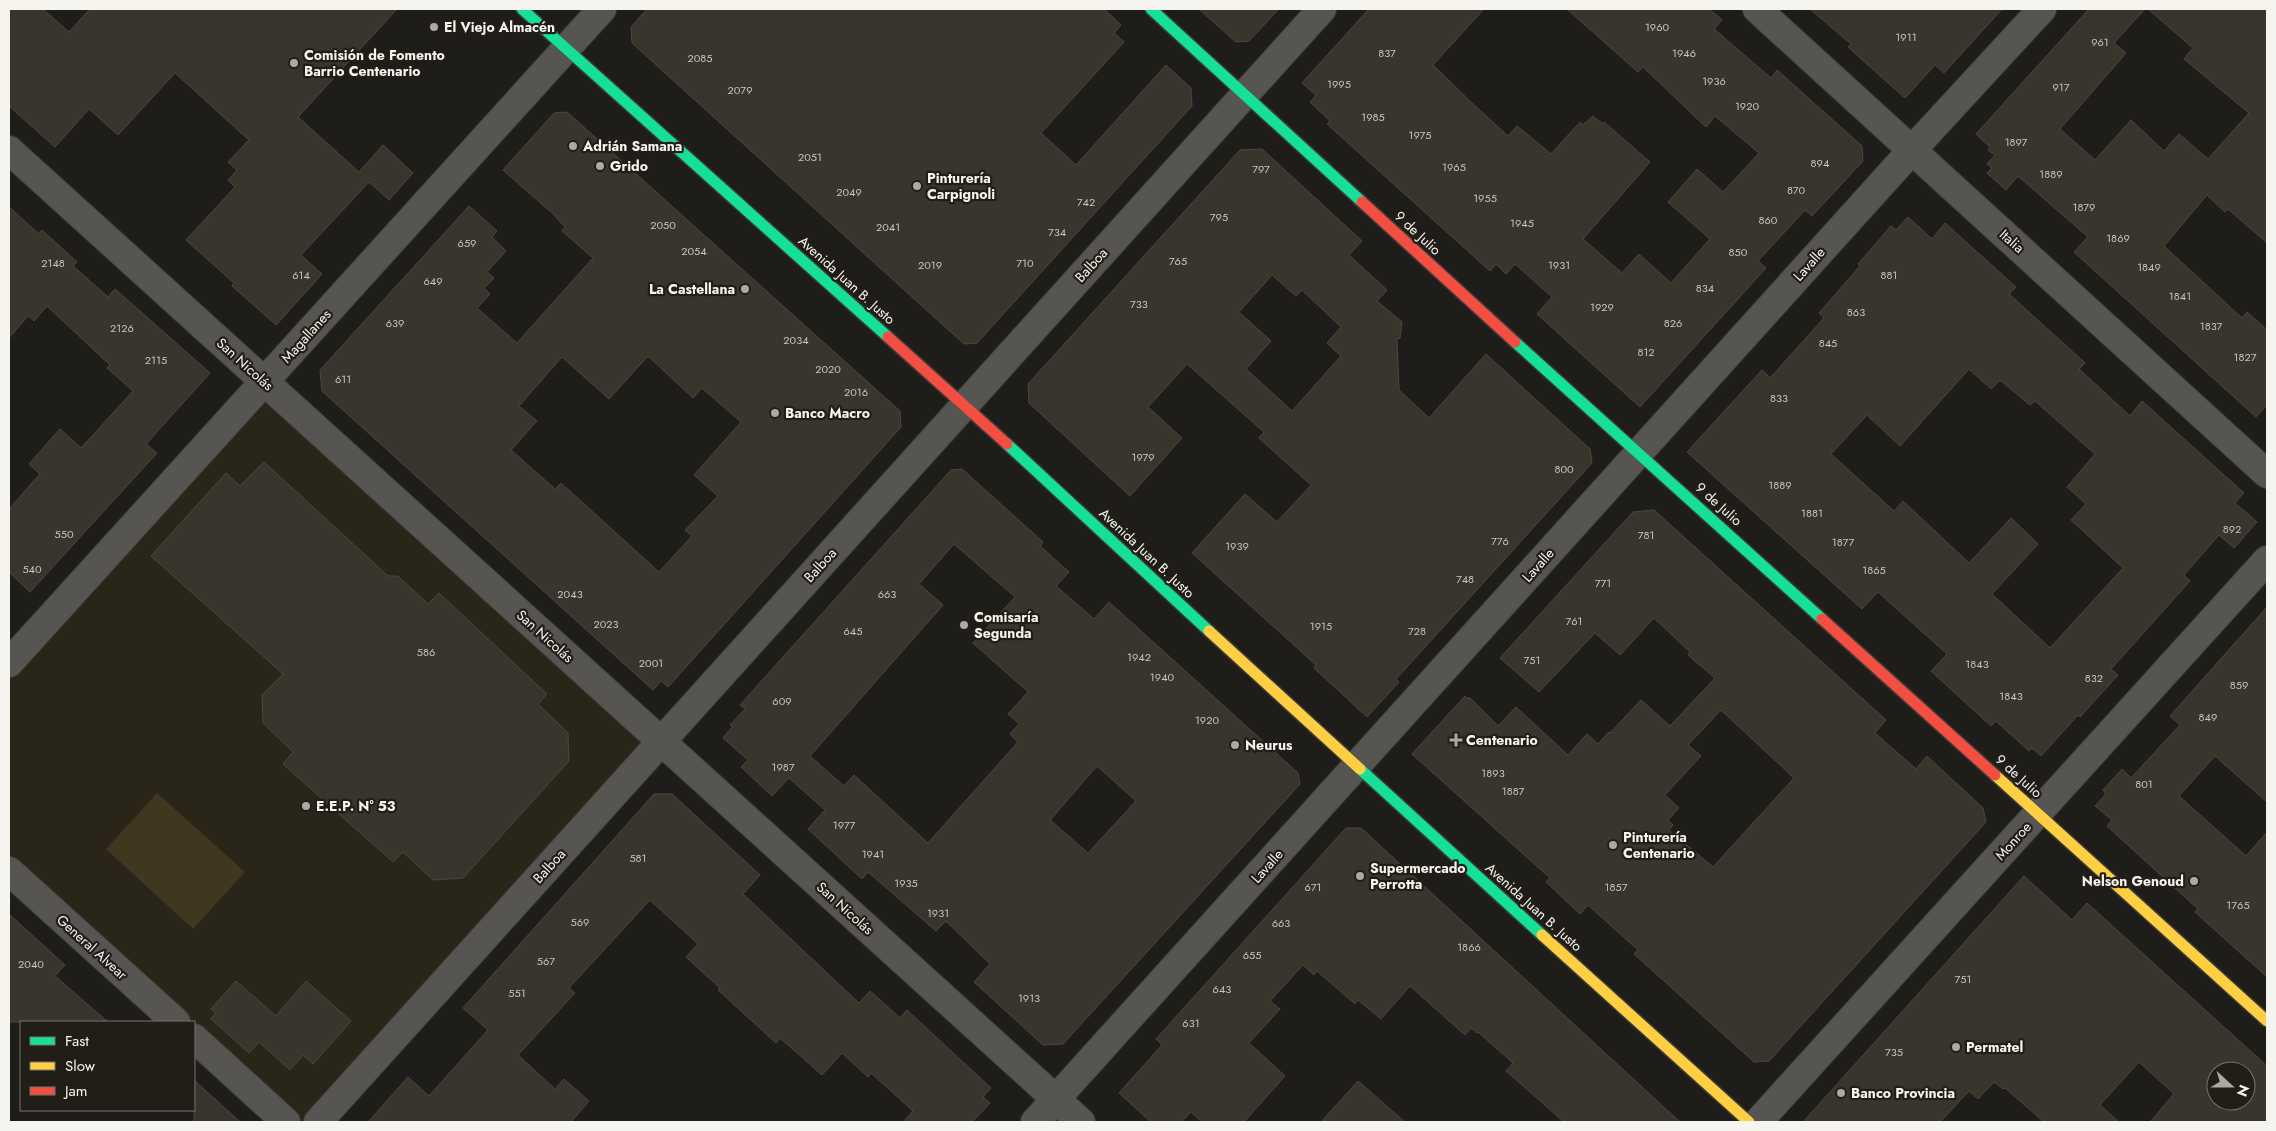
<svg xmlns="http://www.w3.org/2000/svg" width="2276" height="1131" font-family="Jost,sans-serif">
  <rect width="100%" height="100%" fill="#1f1d19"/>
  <path fill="#292518" d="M265 382 661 741 318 1122H286L194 1038V1022H176L9 871V663Z"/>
  <path fill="#403720" d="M157 793 245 872 193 929 106 849Z"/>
  <path fill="#38352d" stroke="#4a4845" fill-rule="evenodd" d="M9 9H43L69 32 90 9H397L298 117 359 172 383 145 413 173 389 200 369 182 301 255 322 274 276 325 232 286 234 283 186 240 235 187 228 180 237 170 228 162 249 140 175 73 118 135 89 109 55 147 9 106Z
    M647 9H1104L1121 25 1114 33 1124 42 1041 133 1076 165 1166 65 1191 88 1192 106 977 343 964 344 632 43 631 27Z
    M1199 9H1279L1249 41 1236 42Z
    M1369 9H1484L1433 65 1473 104 1508 136 1517 126 1551 154 1580 122 1583 125 1593 116 1603 124 1604 122 1650 162 1583 239 1622 273 1639 254 1671 283 1710 239 1668 202 1697 169 1723 192 1759 153 1715 116 1706 127 1643 67 1638 72 1567 9H1709L1722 20 1714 29 1771 78 1777 70 1862 146 1863 161 1812 216 1805 210 1758 261 1766 268 1640 407 1537 314 1552 297 1515 264 1506 274 1496 264 1490 271 1327 124 1330 121 1310 102 1316 95 1302 83Z
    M1810 9H2002L1944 73 1935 65 1905 98 1848 47 1851 44Z
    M2089 9H2145L2114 43 2126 53 2060 129 2095 160 2131 120 2164 151 2179 134 2208 159 2249 113 2184 59 2193 48 2148 9H2267V243L2228 209 2225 212 2207 195 2164 246 2242 318 2247 312 2267 330V405L2256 417 2074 252 2088 237 2018 176 2006 190 1987 173 1992 168 1987 164 1995 155 1988 150 1990 147 1976 134Z
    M567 112 900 411 901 427 668 687 661 681 653 690 322 391 320 370 469 206 497 231 492 237 506 251 487 272 494 278 484 288 490 294 477 308 517 343 593 258 562 231 565 227 552 213 503 170 554 113ZM648 356 693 398 702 388 741 422 694 475 718 496 685 530 692 536 659 572 561 483 555 489 511 450 537 421 519 406 562 357 609 399Z
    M1262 149 1362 241 1349 255 1387 290 1377 301 1402 322 1400 338 1397 339 1399 390 1429 418 1486 354 1590 449 1592 463 1396 679 1399 682 1367 717 1314 668 1316 665 1192 553 1245 494 1277 522 1311 485 1259 438 1264 432 1187 364 1148 407 1182 438 1130 496 1029 403 1028 384 1240 150ZM1272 275 1296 296 1302 290 1341 327 1327 343 1341 356 1292 411 1246 369 1271 341 1239 312Z
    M9 207 39 234 42 230 77 262 73 266 108 297 115 289 210 373 146 444 157 453 30 592 9 572V509L40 474 29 464 60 429 81 448 133 391 107 368 110 365 47 306 34 321 28 316 9 338Z
    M1908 217 1932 239 1945 223 2016 287 2009 294 2085 363 2079 369 2130 416 2142 401 2244 493 2235 503 2257 522 2234 548 2219 535 2184 575 2190 581 2111 669 2118 675 2080 717 2078 715 2041 756 2032 748 2029 751 1996 721 1991 726 1931 671 1947 654 1878 592 1862 609 1687 452 1762 370 1770 378 1824 318 1819 313 1860 266 1858 264 1891 226 1896 230ZM1969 369 1991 389 2000 380 2030 405 2035 401 2095 454 2067 487 2086 504 2071 520 2123 568 2050 648 1992 594 2038 544 2011 518 1969 563 1903 501 1894 511 1831 454 1867 415 1900 446Z
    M264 462 388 576H398L428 604 439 593 547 694 538 704 568 733 569 761 463 878 433 880 403 852 393 862 283 764 293 752 263 723 262 695 283 674 151 556 226 473 240 486Z
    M962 469 1043 542 1040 546 1069 572 1056 586 1094 619 1109 602 1298 773 1300 784 1063 1044 1043 1045 974 982 990 964 946 921 936 931 868 872 862 879 808 829 825 810 789 778 772 796 741 767 748 760 723 738 733 726 730 725 745 709 740 705 951 470ZM954 544 1015 597 973 643 1028 692 1008 714 1019 724 1010 734 1018 742 928 843 854 775 844 786 810 756 943 605 919 584ZM1097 766 1136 801 1088 853 1050 820Z
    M1654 510 1886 720 1875 733 1916 769 1927 756 1983 808 1986 822 1769 1061 1754 1062 1634 954 1638 950 1588 905 1580 914 1546 882 1550 878 1412 754 1465 696 1468 699 1469 697 1498 726 1516 707 1568 755 1587 734 1598 744 1609 732 1610 733 1641 700 1670 726 1715 678 1688 655 1690 652 1654 618 1620 655 1595 633 1539 692 1500 658 1633 512ZM1721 710 1794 778 1713 867 1669 830 1673 825 1668 820 1679 808 1665 795 1701 756 1688 745Z
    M2267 607V802L2215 756 2179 796 2246 856 2267 832V977L2195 912 2198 909 2107 826 2112 820 2095 806 2106 794 2103 790 2122 769 2131 778 2180 725 2170 716Z
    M654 794H672L760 875 743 894 859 1003 870 991 900 1018 907 1010 991 1088 983 1097 990 1103 972 1122H903L913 1111 871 1073 868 1077 842 1053 822 1075 780 1038 776 1043 718 990 720 988 686 957 698 944 650 900 569 988 575 993 518 1055 555 1089 564 1079 589 1101 571 1122H368L408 1077 429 1096 488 1030 463 1008Z
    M1346 828H1361L1680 1122H1564L1506 1071 1513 1063 1478 1032 1477 1033 1471 1028 1465 1035 1410 986 1381 1019 1358 1000 1355 1004 1317 971 1314 975 1303 965 1270 1001 1280 1009 1249 1043 1285 1076 1244 1122H1202L1191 1112 1181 1122H1151L1119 1093 1162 1045 1156 1039Z
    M2024 876 2072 920 2087 903 2267 1066V1122H2150L2174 1094 2139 1062 2100 1105 2119 1122H2044L2005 1088 2003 1089 1994 1082 1978 1099 1969 1091 1940 1122H1803ZM2216 1071H2246V1101H2216Z
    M9 914 65 965 55 976 108 1022H9Z
    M236 981 276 1016 306 981 351 1021 313 1064 303 1055 290 1070 259 1042 249 1053 211 1019 216 1013 211 1009Z
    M194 1080 240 1122H194Z
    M1358 1081 1405 1122H1321Z"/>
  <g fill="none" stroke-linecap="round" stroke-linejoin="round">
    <defs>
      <path id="street" d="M1757 9 2267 474
        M9 150 1081 1122
        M9 663 602 9
        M9 871 176 1022
        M194 1038 286 1122
        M318 1122 1322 9
        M1035 1122 1912 150 2042 9
        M1758 1122 2267 560"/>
      <path id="fast" d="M522 9 888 337
        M1151 9 1362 202
        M1515 342 1822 619
        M1007 444 1209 631
        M1360 769 1542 935"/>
      <path id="slow" d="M1209 631 1360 769
        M1995 775 2267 1021
        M1542 935 1749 1122"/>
      <path id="jam" d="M1362 202 1515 342
        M888 337 1007 444
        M1822 619 1995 775"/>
    </defs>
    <use href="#street" stroke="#3c3a37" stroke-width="30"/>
    <use href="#fast" stroke="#3c3a37" stroke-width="14"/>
    <use href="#slow" stroke="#3c3a37" stroke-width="14"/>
    <use href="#jam" stroke="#3c3a37" stroke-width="14"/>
    <use href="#street" stroke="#565552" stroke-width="28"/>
    <use href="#fast" stroke="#16e098" stroke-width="11"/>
    <use href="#slow" stroke="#ffcf43" stroke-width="11"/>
    <use href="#jam" stroke="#f24e42" stroke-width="11"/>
  </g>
  <g fill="#aba9a4" stroke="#211e17" stroke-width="2">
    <circle cx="434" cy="27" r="5"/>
    <circle cx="294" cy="63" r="5"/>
    <circle cx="573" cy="146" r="5"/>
    <circle cx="600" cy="166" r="5"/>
    <circle cx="917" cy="186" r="5"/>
    <circle cx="745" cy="289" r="5"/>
    <circle cx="775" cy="413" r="5"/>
    <circle cx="964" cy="625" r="5"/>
    <path d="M1453.5 732.5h5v5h5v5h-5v5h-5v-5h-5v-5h5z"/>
    <circle cx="1235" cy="745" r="5"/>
    <circle cx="306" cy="806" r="5"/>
    <circle cx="1613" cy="845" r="5"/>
    <circle cx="1360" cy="876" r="5"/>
    <circle cx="2194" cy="881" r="5"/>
    <circle cx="1956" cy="1047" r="5"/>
    <circle cx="1841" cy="1093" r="5"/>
  </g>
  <g text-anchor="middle" stroke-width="4.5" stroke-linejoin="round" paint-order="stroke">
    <g font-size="11" fill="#c6c4be">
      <text x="1657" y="31">1960</text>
      <text x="1906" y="41">1911</text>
      <text x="2100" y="46">961</text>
      <text x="1387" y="57">837</text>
      <text x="1684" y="57">1946</text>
      <text x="700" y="62">2085</text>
      <text x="1714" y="85">1936</text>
      <text x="1339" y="88">1995</text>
      <text x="2061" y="91">917</text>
      <text x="740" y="94">2079</text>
      <text x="1747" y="110">1920</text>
      <text x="1373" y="121">1985</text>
      <text x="1420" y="139">1975</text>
      <text x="2016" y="146">1897</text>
      <text x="810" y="161">2051</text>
      <text x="1820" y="167">894</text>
      <text x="1454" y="171">1965</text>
      <text x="1261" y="173">797</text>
      <text x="2051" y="178">1889</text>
      <text x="1796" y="194">870</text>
      <text x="849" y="196">2049</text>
      <text x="1485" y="202">1955</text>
      <text x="1086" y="206">742</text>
      <text x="2084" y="211">1879</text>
      <text x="1219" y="221">795</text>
      <text x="1768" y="224">860</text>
      <text x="1522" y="227">1945</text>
      <text x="663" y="229">2050</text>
      <text x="888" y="231">2041</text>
      <text x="1057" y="236">734</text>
      <text x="2118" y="242">1869</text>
      <text x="467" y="247">659</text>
      <text x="694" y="255">2054</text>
      <text x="1738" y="256">850</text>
      <text x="1178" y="265">765</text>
      <text x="53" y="267">2148</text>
      <text x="1025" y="267">710</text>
      <text x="930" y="269">2019</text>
      <text x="1559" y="269">1931</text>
      <text x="2149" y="271">1849</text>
      <text x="301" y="279">614</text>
      <text x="1889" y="279">881</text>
      <text x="433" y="285">649</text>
      <text x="1705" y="292">834</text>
      <text x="2180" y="300">1841</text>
      <text x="1139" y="308">733</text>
      <text x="1602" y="311">1929</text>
      <text x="1856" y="316">863</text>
      <text x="395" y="327">639</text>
      <text x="1673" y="327">826</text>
      <text x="2211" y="330">1837</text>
      <text x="122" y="332">2126</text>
      <text x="796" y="344">2034</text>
      <text x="1828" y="347">845</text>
      <text x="1646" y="356">812</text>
      <text x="2245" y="361">1827</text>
      <text x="156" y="364">2115</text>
      <text x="828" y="373">2020</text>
      <text x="343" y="383">611</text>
      <text x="856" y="396">2016</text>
      <text x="1779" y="402">833</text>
      <text x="1143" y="461">1979</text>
      <text x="1564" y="473">800</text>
      <text x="1780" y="489">1889</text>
      <text x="1812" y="517">1881</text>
      <text x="2232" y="533">892</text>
      <text x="64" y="538">550</text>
      <text x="1646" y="539">781</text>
      <text x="1500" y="545">776</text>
      <text x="1843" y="546">1877</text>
      <text x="1237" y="550">1939</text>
      <text x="32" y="573">540</text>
      <text x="1874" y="574">1865</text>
      <text x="1465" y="583">748</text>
      <text x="1603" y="587">771</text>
      <text x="570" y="598">2043</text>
      <text x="887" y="598">663</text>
      <text x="1574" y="625">761</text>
      <text x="606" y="628">2023</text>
      <text x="1321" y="630">1915</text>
      <text x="853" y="635">645</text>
      <text x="1417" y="635">728</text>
      <text x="426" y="656">586</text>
      <text x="1139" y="661">1942</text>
      <text x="1532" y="664">751</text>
      <text x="651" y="667">2001</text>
      <text x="1977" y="668">1843</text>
      <text x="1162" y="681">1940</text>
      <text x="2094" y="682">832</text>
      <text x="2239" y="689">859</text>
      <text x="2011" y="700">1843</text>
      <text x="782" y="705">609</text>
      <text x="2208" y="721">849</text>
      <text x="1207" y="724">1920</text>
      <text x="783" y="771">1987</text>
      <text x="1493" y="777">1893</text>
      <text x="2144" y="788">801</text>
      <text x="1513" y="795">1887</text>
      <text x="844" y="829">1977</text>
      <text x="873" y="858">1941</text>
      <text x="638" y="862">581</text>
      <text x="906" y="887">1935</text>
      <text x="1313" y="891">671</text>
      <text x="1616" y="891">1857</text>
      <text x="2238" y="909">1765</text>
      <text x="938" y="917">1931</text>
      <text x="580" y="926">569</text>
      <text x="1281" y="927">663</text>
      <text x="1469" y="951">1866</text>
      <text x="1252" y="959">655</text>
      <text x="546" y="965">567</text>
      <text x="31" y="968">2040</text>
      <text x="1963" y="983">751</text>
      <text x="1222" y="993">643</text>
      <text x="517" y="997">551</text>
      <text x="1029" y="1002">1913</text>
      <text x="1191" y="1027">631</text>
      <text x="1894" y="1056">735</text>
    </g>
    <g font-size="14" font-weight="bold" fill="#f6f4ef" stroke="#211e17" text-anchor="start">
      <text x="444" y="32">El Viejo Almacén</text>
      <text x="304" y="60">Comisión de Fomento<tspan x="304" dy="16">Barrio Centenario</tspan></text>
      <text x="583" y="151">Adrián Samana</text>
      <text x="610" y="171">Grido</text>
      <text x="927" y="183">Pinturería<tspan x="927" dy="16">Carpignoli</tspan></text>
      <text x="735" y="294" text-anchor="end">La Castellana</text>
      <text x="785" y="418">Banco Macro</text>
      <text x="974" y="622">Comisaría<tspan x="974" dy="16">Segunda</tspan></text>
      <text x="1466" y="745">Centenario</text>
      <text x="1245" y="750">Neurus</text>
      <text x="316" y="811">E.E.P. N° 53</text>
      <text x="1623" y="842">Pinturería<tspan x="1623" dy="16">Centenario</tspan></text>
      <text x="1370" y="873">Supermercado<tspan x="1370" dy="16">Perrotta</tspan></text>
      <text x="2184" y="886" text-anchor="end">Nelson Genoud</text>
      <text x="1966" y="1052">Permatel</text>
      <text x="1851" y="1098">Banco Provincia</text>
    </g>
    <g font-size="14" fill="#f6f4ef" stroke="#211e17">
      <text transform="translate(1418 233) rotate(43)" y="5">9 de Julio</text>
      <text transform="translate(2012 241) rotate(42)" y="5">Italia</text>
      <text transform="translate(1809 264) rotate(-48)" y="5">Lavalle</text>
      <text transform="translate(1091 265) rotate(-48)" y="5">Balboa</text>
      <text transform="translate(847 280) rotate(42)" y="5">Avenida Juan B. Justo</text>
      <text transform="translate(306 336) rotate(-48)" y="5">Magallanes</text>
      <text transform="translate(245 364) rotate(42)" y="5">San Nicolás</text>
      <text transform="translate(1719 504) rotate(42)" y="5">9 de Julio</text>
      <text transform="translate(1147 553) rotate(43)" y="5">Avenida Juan B. Justo</text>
      <text transform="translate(820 565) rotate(-48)" y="5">Balboa</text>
      <text transform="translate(1538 565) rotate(-48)" y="5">Lavalle</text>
      <text transform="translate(545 636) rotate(42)" y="5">San Nicolás</text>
      <text transform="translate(2019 776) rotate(42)" y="5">9 de Julio</text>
      <text transform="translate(2013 841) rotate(-48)" y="5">Monroe</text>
      <text transform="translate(549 866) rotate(-48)" y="5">Balboa</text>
      <text transform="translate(1267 866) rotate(-48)" y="5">Lavalle</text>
      <text transform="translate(1534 907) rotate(42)" y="5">Avenida Juan B. Justo</text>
      <text transform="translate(845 908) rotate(42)" y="5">San Nicolás</text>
      <text transform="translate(92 947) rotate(42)" y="5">General Alvear</text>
    </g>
  </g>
  <rect width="2276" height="1131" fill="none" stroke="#f6f4ef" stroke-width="20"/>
  <rect x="20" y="1021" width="175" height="90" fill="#211e17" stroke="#76746d"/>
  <rect x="30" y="1037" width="25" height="8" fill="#16e098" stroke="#76746d"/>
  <text x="65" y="1046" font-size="15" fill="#f6f4ef">Fast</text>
  <rect x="30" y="1062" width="25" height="8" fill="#ffcf43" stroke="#76746d"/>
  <text x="65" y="1071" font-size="15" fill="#f6f4ef">Slow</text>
  <rect x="30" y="1087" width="25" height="8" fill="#f24e42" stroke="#76746d"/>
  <text x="65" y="1096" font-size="15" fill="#f6f4ef">Jam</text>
  <g transform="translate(2231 1086) rotate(111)"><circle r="24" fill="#211e17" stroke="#76746d"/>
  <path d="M0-4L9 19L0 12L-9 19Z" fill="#aba9a4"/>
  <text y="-8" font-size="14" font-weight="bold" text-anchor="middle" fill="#f6f4ef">N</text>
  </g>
</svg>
